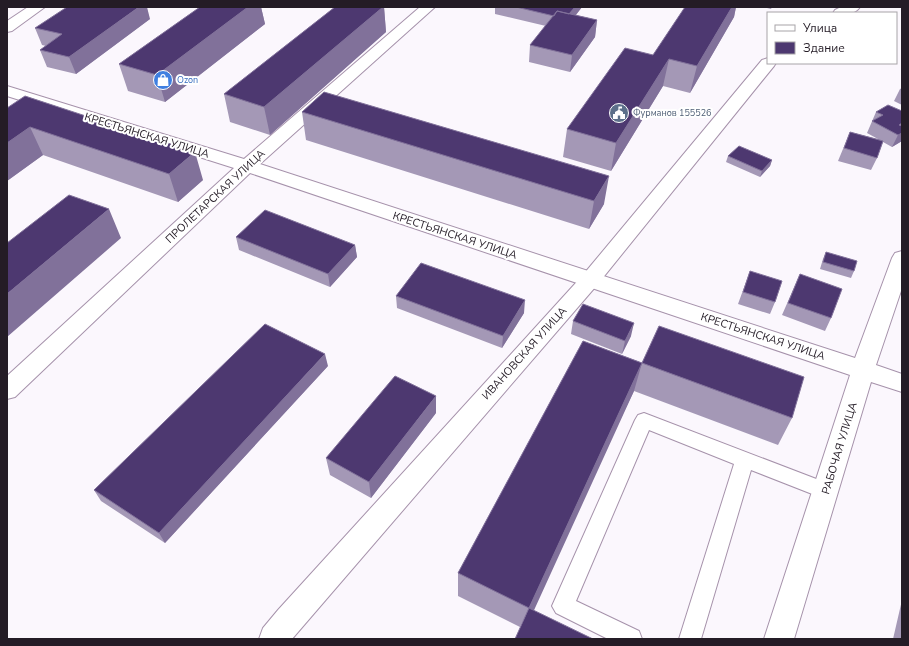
<svg xmlns="http://www.w3.org/2000/svg" width="909" height="646" font-family="'Nunito Sans',sans-serif">
  <rect width="100%" height="100%" fill="#fbf7fd"/>
  <g fill="none" stroke-linecap="round" stroke-linejoin="round">
    <defs>
      <path id="service" d="M644 413 832 485 835 491 832 497 825 499 751 470 701 639H679L734 464 649 430 576 601 639 631 642 639H608L556 613 552 606 635 420 638 415Z"/>
      <path id="minor" d="M420 7H435L260 164 855 358 892 258 895 253 902 251V288L876 365 902 374V392L871 382 794 639H764L850 375 250 173 15 397 7 399V376L234 168 7 96V86L244 159Z"/>
      <path id="tertiary" d="M841 7H860C854 16 842 13 833 13L835 10Z
        M768 58V63H776L774 66 597 285 292 639H259L263 628 278 610 583 275 762 60Z"/>
      <path id="secondary" d="M28 7H45L12 31 7 32V21Z"/>
    </defs>
    <use href="#service" stroke="#a692ab" stroke-width="2"/>
    <use href="#minor" stroke="#a692ab" stroke-width="2"/>
    <use href="#tertiary" stroke="#a692ab" stroke-width="2"/>
    <use href="#secondary" stroke="#a692ab" stroke-width="2"/>
    <use href="#service" fill="#fff" fill-rule="evenodd"/>
    <use href="#minor" fill="#fff" fill-rule="evenodd"/>
    <use href="#tertiary" fill="#fff" fill-rule="evenodd"/>
    <use href="#secondary" fill="#fff" fill-rule="evenodd"/>
  </g>
  <path fill="#a498b6" d="M200 7H261L265 24 165 102 128 91 119 64Z
    M335 7H384L386 32 270 135 230 122 224 94Z
    M495 7H582L576 15 597 20 595 37 570 72 529 62 530 45 546 26 495 14Z
    M685 7H736L734 17 690 93 663 86 611 171 563 157 567 129 653 55Z
    M763 7H772L771 9Z
    M150 19 76 74 47 67 40 50 46 46 42 45 35 28Z
    M902 88V105L894 101 900 89Z
    M324 92 604 204 589 229 306 140 302 112Z
    M7 108 203 180 178 202 43 155 7 181Z
    M902 111V141L892 147 883 142 877 158 871 170 838 161 850 132 878 139 867 133 876 112Z
    M728 156 772 160 770 166 760 177 726 162Z
    M236 237 355 245 357 257 330 287 239 250Z
    M826 252 854 271 851 278 820 269 823 259Z
    M750 271 775 302 770 314 738 304Z
    M800 274 831 318 825 331 782 315Z
    M396 296 524 313 502 348 397 308Z
    M573 321 631 336 622 354 571 334Z
    M583 341 792 418 778 445 634 391 520 627 458 596V573Z
    M328 366 165 543 101 501 94 490Z
    M436 413 371 498 330 475 326 458Z
    M902 600V639H893Z"/>
  <path fill="#81719a" d="M139 7H147L150 19 76 74 69 57Z
    M248 7H261L265 24 165 102 157 75Z
    M383 7H384L386 32 270 135 264 107Z
    M575 7H582L564 30 566 18Z
    M732 7H736L734 17 690 93 697 66Z
    M597 20 595 37 570 72 572 55Z
    M669 59 663 86 611 171 616 143Z
    M30 127 43 155 7 181V143Z
    M902 133V141L892 147 898 135Z
    M195 152 203 180 178 202 169 174Z
    M772 160 770 166 760 177 762 171Z
    M609 176 604 204 589 229 594 201Z
    M109 209 121 238 7 337V294Z
    M355 245 357 257 330 287 328 274Z
    M525 300 524 313 502 348 503 336Z
    M634 323 631 336 622 354 625 341Z
    M325 354 328 366 165 543 159 533Z
    M642 363 634 391 525 630 529 608Z
    M436 396V413L371 498 369 482Z"/>
  <path fill="#4d3870" stroke="#81719a" d="M67 7H139L69 57 40 50 62 34 35 28Z
    M200 7H248L157 75 119 64Z
    M335 7H383L264 107 224 94Z
    M516 7H575L569 14 557 11 554 16Z
    M685 7H732L697 66 669 59 616 143 567 129 625 48 653 55Z
    M557 11 597 20 572 55 530 45Z
    M324 92 609 176 594 201 302 112Z
    M25 96 195 152 169 174 30 127 7 143V108Z
    M888 105 902 111V123L899 125 902 126V133L898 135 872 121 883 115 876 112Z
    M850 132 883 141 877 158 844 148Z
    M739 146 772 160 762 171 728 156Z
    M69 195 109 209 7 294V243Z
    M265 210 355 245 328 274 236 237Z
    M826 252 857 261 854 271 823 262Z
    M421 263 525 300 503 336 396 296Z
    M750 271 782 281 775 302 743 292Z
    M800 274 842 289 831 318 788 303Z
    M583 304 634 323 625 341 573 321Z
    M265 324 325 354 159 533 94 490Z
    M659 326 804 377 792 418 642 363Z
    M583 341 642 363 529 608 458 573Z
    M395 376 436 396 369 482 326 458Z
    M529 608 593 639H515Z"/>
  <defs>
    <symbol id="shop-disc" viewBox="-11 -11 22 22"><circle r="9.5" fill="#3f7fe0" stroke="#fff"/><path d="M-5-2.5h2.3a2.7 3.5 0 0 1 5.4 0H5L5.5 6h-11ZM-1.5-2.5h3a1.5 2.3 0 0 0-3 0Z" fill="#fff"/></symbol>
    <symbol id="civic-disc" viewBox="-11 -11 22 22"><circle r="9.5" fill="#5c6f8a" stroke="#fff"/><path d="M-.6-6.5H3V-4.5H.6V-3L4-1V1h2V6H-6V1h2V-1L-.6-3ZM-1.2 2.5V6h2.4V2.5Z" fill="#fff"/></symbol>
  </defs>
  <g fill-rule="evenodd">
    <use href="#shop-disc" x="152" y="69" width="22" height="22"/>
    <use href="#civic-disc" x="608" y="102" width="22" height="22"/>
  </g>
  <g text-anchor="middle" stroke-width="4" stroke-linejoin="round" paint-order="stroke">
    <g font-size="9" fill="#366cbe" stroke="#fff" text-anchor="start">
      <text x="177" y="83">Ozon</text>
    </g>
    <g font-size="9" fill="#4e5e75" stroke="#fff" text-anchor="start">
      <text x="633" y="116">Фурманов 155526</text>
    </g>
    <g font-size="11" fill="#241c26" stroke="#fff">
      <text transform="translate(147 135) rotate(17)" y="4">КРЕСТЬЯНСКАЯ УЛИЦА</text>
      <text transform="translate(215 196) rotate(-43)" y="4">ПРОЛЕТАРСКАЯ УЛИЦА</text>
      <text transform="translate(455 235) rotate(18)" y="4">КРЕСТЬЯНСКАЯ УЛИЦА</text>
      <text transform="translate(763 336) rotate(18)" y="4">КРЕСТЬЯНСКАЯ УЛИЦА</text>
      <text transform="translate(524 353) rotate(-48)" y="4">ИВАНОВСКАЯ УЛИЦА</text>
      <text transform="translate(839 448) rotate(-73)" y="4">РАБОЧАЯ УЛИЦА</text>
    </g>
  </g>
  <rect width="909" height="646" fill="none" stroke="#241c26" stroke-width="16"/>
  <rect x="767" y="12" width="130" height="52" fill="#ffffff" stroke="#a7a4a8"/>
  <rect x="775" y="25" width="20" height="6" fill="#ffffff" stroke="#a7a4a8"/>
  <text x="803" y="32" font-size="12" fill="#241c26">Улица</text>
  <rect x="775" y="42" width="20" height="12" fill="#4d3870" stroke="#a7a4a8"/>
  <text x="803" y="52" font-size="12" fill="#241c26">Здание</text>
</svg>
